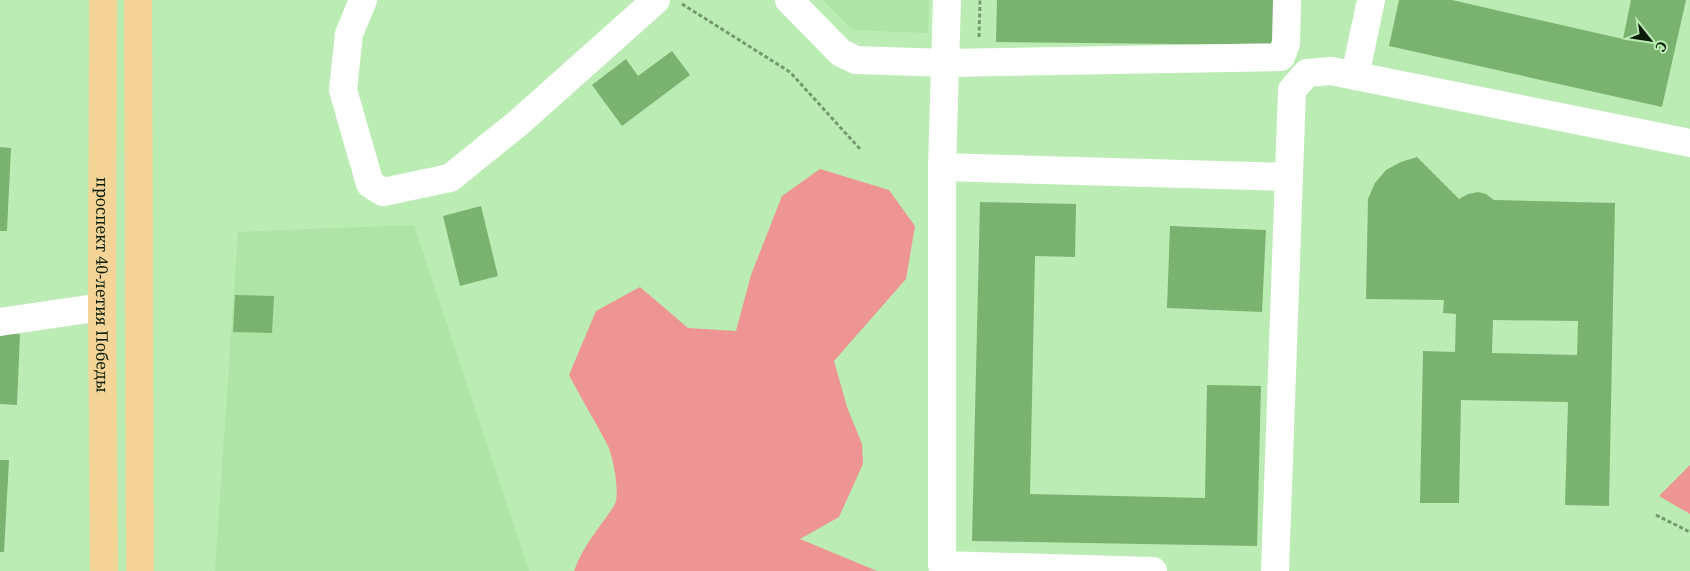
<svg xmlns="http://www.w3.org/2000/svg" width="1690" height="571" font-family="'Noto Serif',serif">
  <rect width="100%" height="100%" fill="#bbecb3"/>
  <path fill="#aee4a5" d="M823 0H929L928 33 853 30Z
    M414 225 529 571H215L238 232Z"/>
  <path fill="#ee9492" d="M820 169 889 190 915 226 906 279 834 361 847 407 862 444 863 464 839 517 800 539 877 571H574C583 546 600 527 614 506 621 495 613 457 608 446 596 422 581 399 569 375L596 311 640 287 688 328 736 331 751 275 782 196Z
    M1690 465V514L1659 496Z"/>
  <path fill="#79b36f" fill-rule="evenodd" d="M997 0H1277L1276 45 996 42Z
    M1399 0H1452L1623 39 1631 0H1686L1662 107 1389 46Z
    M672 51 690 75 622 126 592 85 626 59 638 76Z
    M0 147 11 148 7 231H0Z
    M1417 157 1459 199 1468 194 1478 192 1486 194 1494 200 1615 203 1609 506 1565 505 1568 402 1461 400 1459 503H1420L1423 351 1455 352 1456 314 1443 313 1444 300 1366 299 1368 199 1375 183 1386 170 1401 162ZM1493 320 1578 321 1577 355 1492 353Z
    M980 202 1076 204 1075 257 1035 256 1030 494 1205 498 1207 385 1261 386 1257 546 972 541Z
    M481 206 498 276 460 286 443 216Z
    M1170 226 1266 230 1262 312 1167 308Z
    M235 295 274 296 272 333 233 332Z
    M0 333 20 334 17 405 0 404Z
    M0 460H9L4 552H0Z"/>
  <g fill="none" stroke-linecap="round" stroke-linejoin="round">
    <path stroke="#74996f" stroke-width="3" stroke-dasharray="4 2.5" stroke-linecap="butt" d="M682 4 790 72 860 149
      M979 37 980 0
      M1656 515 1690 532"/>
    <path stroke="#fff" stroke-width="28" d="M363 0 349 34 343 90 370 184 383 192 450 178 517 124 656 0
      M789 0 841 53 856 60 945 63 1281 57 1286 43 1287 0
      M947 0 942 167V565L1153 571
      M1355 76 1371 0
      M942 167 1287 177
      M0 322 102 307
      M1275 571 1292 90 1307 73 1331 71 1690 143"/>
    <g stroke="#f5d497" stroke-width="28">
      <path id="s1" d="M103 0 102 307 104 571"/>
      <path d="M138 0 140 571"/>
    </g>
  </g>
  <g text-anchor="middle" stroke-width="4.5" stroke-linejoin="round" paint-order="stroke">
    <g font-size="16" fill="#091c07" stroke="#bbecb3">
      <text dy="6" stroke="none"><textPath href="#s1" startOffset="285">проспект 40-летия Победы</textPath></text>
    </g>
  </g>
  <g transform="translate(1650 40) rotate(120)" stroke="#bbecb3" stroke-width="4" paint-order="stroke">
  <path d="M0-4L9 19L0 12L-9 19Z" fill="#091c07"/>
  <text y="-8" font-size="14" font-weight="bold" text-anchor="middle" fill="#091c07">С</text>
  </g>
</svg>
